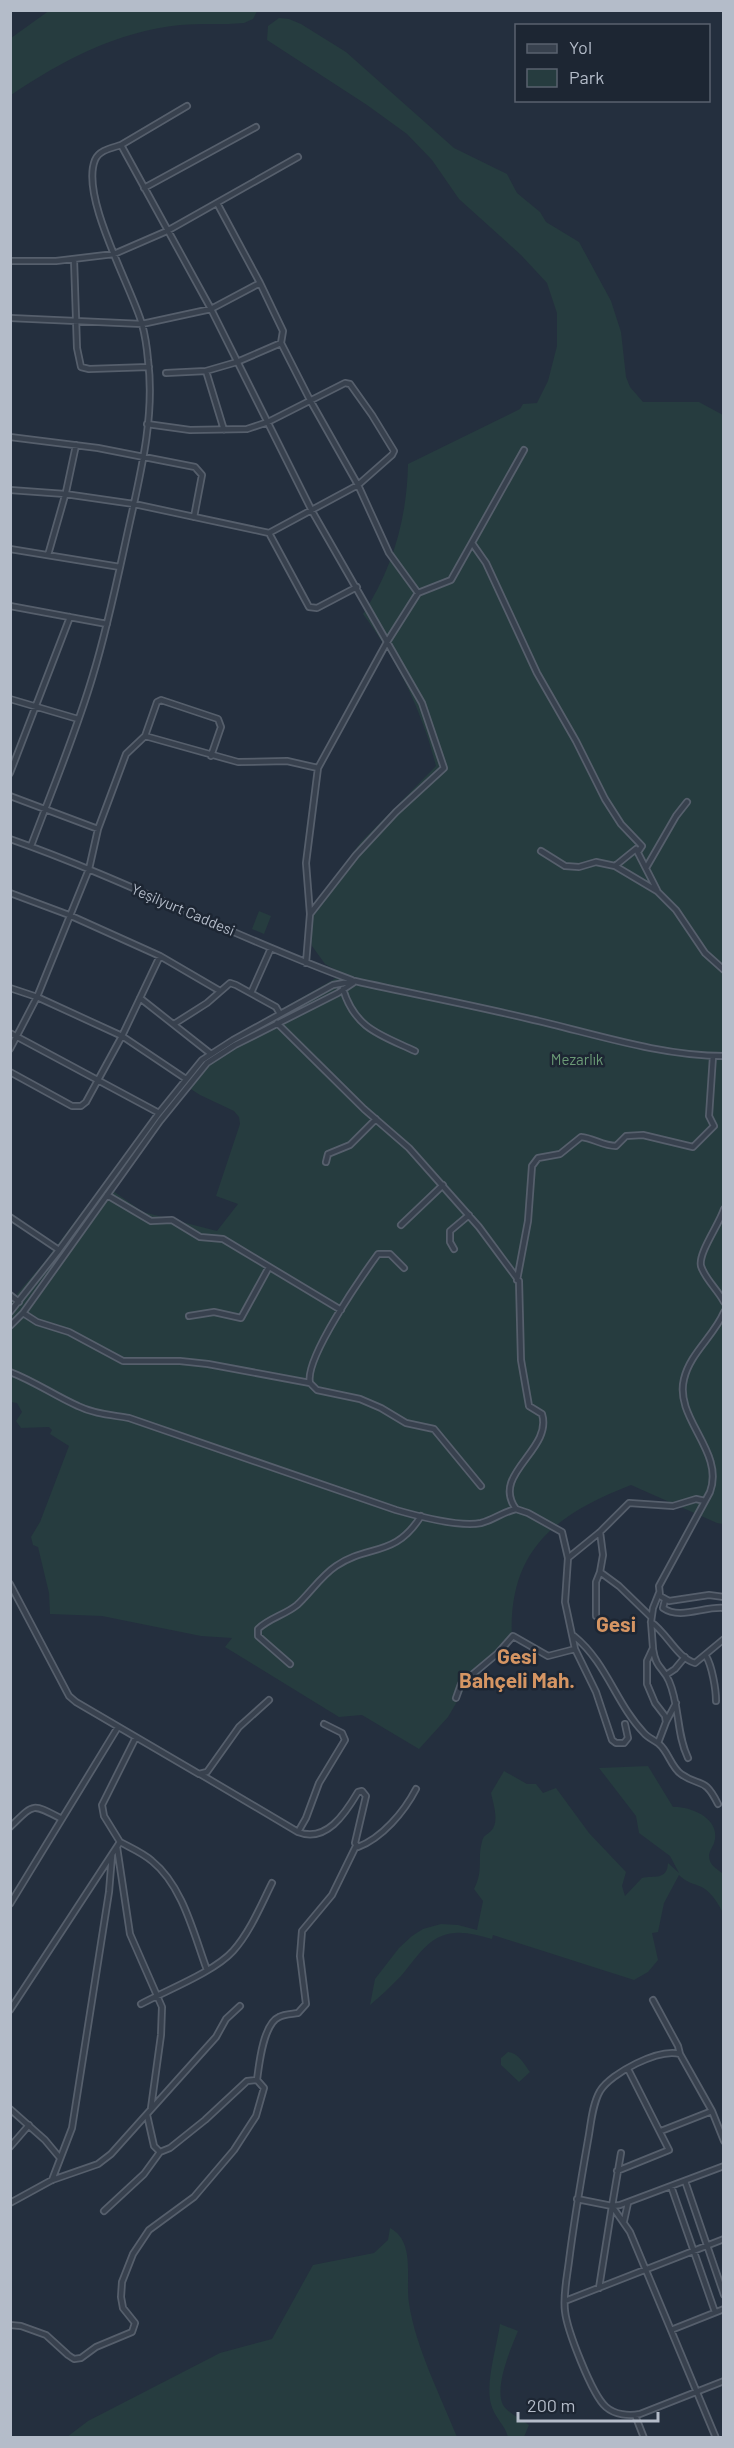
<svg xmlns="http://www.w3.org/2000/svg" width="734" height="2448" font-family="Barlow,sans-serif">
  <rect width="100%" height="100%" fill="#242f3e"/>
  <path fill="#263c3f" d="M50 10H257V11L253 19 244 23C223 25 201 23 180 25 116 32 63 60 11 95V38Z
    M279 18 289 19 301 24 346 52 454 148 507 174 517 193 540 212 546 222 579 242 611 301 621 332 626 377 630 387 643 402H699L723 415V1524L717 1523 631 1485C554 1515 507 1551 512 1641L472 1676 448 1717 419 1749 362 1715 339 1717 225 1647 232 1638 201 1636 102 1616 50 1614 49 1593 38 1547 33 1545 31 1537 40 1522 69 1446 50 1434 52 1430 49 1427 21 1428 16 1421 22 1412 17 1403 11 1402V1301L46 1260 103 1184 143 1212 217 1231 238 1204 216 1196 240 1124 239 1117 234 1111 200 1095 180 1082 201 1060 227 1040 343 974 325 964 312 946 309 935 313 908 360 843 436 766C422 710 397 660 363 614 393 568 407 518 408 464L520 409 523 404 537 403 548 381 557 346V313L547 283 521 255 459 199 432 160 407 134 367 105 267 40 268 26Z
    M259 911 271 916 264 934 252 929Z
    M648 1766 673 1807C691 1806 722 1819 714 1843 712 1849 707 1853 710 1861 712 1867 719 1870 723 1874V1913C719 1905 713 1895 705 1889 696 1883 689 1885 679 1875L664 1903 658 1932 652 1933 658 1960 648 1972 634 1980 493 1935 492 1939C480 1936 467 1932 455 1933 429 1934 416 1959 401 1976 391 1986 381 1996 370 2005L375 1979 399 1948 412 1936 423 1929 441 1924 458 1925 477 1930 483 1901 474 1889C484 1870 477 1859 482 1842 483 1835 487 1835 491 1831 500 1822 493 1803 491 1793L504 1771 527 1784H536L543 1793 556 1788 589 1833 626 1872 622 1886 625 1896 642 1878C654 1875 667 1881 668 1863L679 1873 670 1856 639 1833 636 1816 599 1768Z
    M508 2052C519 2053 524 2064 530 2072L519 2082 501 2065V2058Z
    M390 2228C416 2242 405 2278 409 2303 415 2346 441 2397 457 2437H67L88 2421 220 2353 272 2339 313 2265 374 2253 388 2240Z
    M500 2324 518 2331C511 2348 494 2387 503 2405 508 2413 521 2419 529 2425L524 2437H508C505 2425 494 2417 491 2404 485 2383 497 2346 500 2324Z"/>
  <g fill="none" stroke-linecap="round" stroke-linejoin="round">
    <defs>
      <path id="minor" d="M187 106 121 145 211 309 312 511 422 703 444 768 396 812 356 855 310 914 306 963
        M144 188 256 127
        M74 259 77 348 81 367 89 369 149 367
        M10 261H56L114 254 167 231 298 157
        M10 318 142 324 211 309 260 283 217 203
        M281 343 310 400 358 485 389 553 418 593
        M206 371 224 430
        M166 373 206 371 237 362 281 343 283 331 260 283
        M10 437 98 448 195 467 202 475 194 517
        M10 490 65 494 134 504 269 533 358 485 392 455 394 451 372 415 350 384 345 383 268 422 247 429 190 430 147 424
        M269 533 309 607 317 608 357 587
        M472 543 486 563 537 673 576 741 605 799 621 824 642 846 638 852
        M10 549 120 567
        M48 555 66 492 76 445
        M10 606 107 624
        M10 699 78 719
        M145 736 238 762 287 761 318 768
        M10 773 70 617
        M10 796 98 829
        M10 839C127 880 236 938 352 980
        M31 846C52 790 76 733 93 675 108 626 118 576 129 526 141 472 155 415 148 360 147 348 145 335 142 324 131 286 80 197 95 160 99 150 112 148 121 145
        M541 851 565 866 579 867 596 862 615 866 657 891 676 910 705 953 724 970
        M615 866 636 849 657 890
        M646 868 676 816 687 802
        M10 893 69 915 160 956 220 991
        M310 914 306 863 318 768 387 642 418 593 451 580 524 450
        M10 988 37 997 122 1036 186 1079
        M343 989C355 1029 381 1035 415 1051
        M251 993 271 948
        M140 998 211 1054
        M277 1023 364 1109 409 1148 479 1227 519 1281 521 1360 529 1406 542 1414C553 1450 490 1474 516 1509
        M174 1024 207 1003 230 983 236 985 276 1007 280 1014
        M10 1033 159 1113
        M10 1049 37 997 89 869 98 829 126 754 145 736 157 702 161 700 218 719 221 727 211 756
        M10 1072 72 1106H81L86 1102 122 1036 160 956
        M326 1162 328 1154 350 1145 376 1119
        M107 1195 151 1221 172 1220 200 1237 223 1239 341 1310
        M724 1209C719 1225 698 1253 701 1266 705 1279 718 1290 724 1302
        M10 1217 59 1250
        M401 1225 443 1185
        M454 1249 450 1242V1231L469 1215
        M404 1268 390 1254H378C362 1276 304 1359 310 1383L317 1390 360 1399 381 1408 406 1423 434 1429 481 1486
        M517 1280 528 1221 532 1166 538 1158 560 1154 581 1137C593 1138 603 1146 616 1146L626 1136 643 1135 693 1147 714 1126 709 1116 713 1056
        M10 1295 19 1302
        M10 1312 59 1250 159 1113 202 1060 233 1040 333 985 355 981C413 994 472 1005 530 1019 592 1033 659 1056 724 1056
        M724 1312C714 1336 690 1353 684 1379 674 1419 725 1451 710 1492L659 1586 660 1596 669 1601 709 1595 724 1597
        M23 1313 37 1322 69 1332 123 1361H180L208 1364 310 1383
        M189 1316 214 1312 241 1318 269 1267
        M10 1326 23 1313 160 1121 207 1063 235 1045 338 993 353 983
        M10 1372C36 1382 55 1396 78 1406 94 1414 112 1415 129 1418L396 1510C417 1516 460 1527 481 1523 493 1520 503 1512 516 1509L528 1513 562 1532 568 1558 565 1602 575 1649 596 1692 612 1740 616 1743H624L628 1738 625 1724
        M600 1532 603 1555 600 1572 619 1586 651 1617
        M568 1558 600 1532 629 1503 673 1506 696 1499 705 1501
        M10 1584 69 1696 76 1702 199 1774 207 1772 239 1727 269 1700
        M665 1600 663 1608C680 1620 704 1606 724 1608
        M596 1616V1582L600 1572
        M651 1622C667 1633 677 1658 695 1663L724 1639
        M574 1636C607 1663 616 1704 644 1733 648 1738 655 1740 659 1744 668 1751 671 1767 681 1774 701 1788 704 1776 718 1804
        M653 1649C656 1669 663 1667 669 1681 680 1706 676 1733 688 1758
        M706 1656C712 1666 716 1689 716 1701
        M290 1664 258 1636V1629C269 1618 285 1615 297 1605 310 1593 321 1576 336 1566 368 1544 395 1558 421 1516
        M666 1675 675 1669 685 1657
        M456 1698 461 1684 498 1653 513 1636 548 1656 575 1649
        M666 1722 676 1703
        M658 1743 666 1722 665 1716 655 1703 647 1684V1661L653 1648 651 1622 653 1608 659 1593
        M200 1774 298 1832C326 1843 345 1814 358 1792L362 1791 366 1796 355 1843 358 1847C382 1838 404 1812 416 1789
        M10 1827C35 1803 31 1803 62 1819
        M298 1832 306 1818 319 1783 345 1740 342 1733 324 1724
        M120 1842C131 1848 143 1853 152 1861 183 1886 194 1935 207 1970
        M117 1847 130 1934 162 2007 161 2035 151 2108
        M10 1904 118 1727
        M653 2000 678 2046 680 2054 712 2111 724 2141
        M141 2004C167 1990 214 1972 233 1951 250 1932 261 1905 272 1883
        M10 2010 120 1842 104 1816 102 1805 136 1737
        M680 2054C659 2048 611 2073 600 2091 592 2105 591 2124 588 2140 581 2180 574 2221 569 2261 567 2277 563 2295 565 2311 567 2330 592 2395 606 2407 615 2415 629 2416 640 2414L724 2381
        M257 2080C259 2065 263 2024 279 2017 284 2014 292 2014 298 2013L306 2004 300 1956 302 1931 332 1895 356 1846
        M10 2109 45 2140 60 2158
        M661 2131 712 2111
        M10 2147 29 2125
        M621 2153 612 2206 630 2232 716 2438
        M617 2171 669 2150 628 2069
        M52 2180 72 2128 109 1892 112 1855
        M685 2181 724 2295
        M671 2186 715 2312
        M577 2199 612 2206 620 2205 724 2166
        M10 2203 52 2180 98 2164 111 2154 216 2037 226 2019 240 2006
        M104 2211 144 2174 160 2152
        M624 2221 628 2203
        M599 2288 612 2206
        M565 2301 724 2239
        M10 2325 21 2326 46 2335 68 2355 74 2359 81 2358 96 2347 132 2332 135 2323 123 2308 121 2297 122 2282 133 2254 149 2230 194 2197 234 2150 256 2116 264 2088 257 2080 247 2081 205 2120 170 2148 160 2152 154 2146 147 2115
        M671 2330 724 2309
        M635 2415 644 2438"/>
    </defs>
    <use href="#minor" stroke="#565f6c" stroke-width="8"/>
    <use href="#minor" stroke="#38414e" stroke-width="4.5"/>
  </g>
  <g text-anchor="middle" stroke-width="5" stroke-linejoin="round" paint-order="stroke">
    <g font-size="15" fill="#b4bcc9" stroke="#1d2633">
      <text transform="translate(183 910) rotate(23)" y="5">Yeşilyurt Caddesi</text>
    </g>
    <g font-size="15" fill="#6b9a76" stroke="#1d2633">
      <text x="577" y="1065">Mezarlık</text>
    </g>
    <g font-size="21" font-weight="bold" fill="#d59563" stroke="#1d2633">
      <text x="616" y="1632">Gesi</text>
      <text x="517" y="1664">Gesi<tspan x="517" dy="24">Bahçeli Mah.</tspan></text>
    </g>
  </g>
  <rect width="734" height="2448" fill="none" stroke="#b4bcc9" stroke-width="24"/>
  <rect x="515" y="24" width="195" height="78" fill="#1d2633" stroke="#59626f" stroke-width="1.5"/>
  <rect x="527" y="44" width="30" height="9" fill="#38414e" stroke="#59626f" stroke-width="1.5"/>
  <text x="569" y="54" font-size="18" fill="#b4bcc9">Yol</text>
  <rect x="527" y="69" width="30" height="18" fill="#263c3f" stroke="#59626f" stroke-width="1.5"/>
  <text x="569" y="84" font-size="18" fill="#b4bcc9">Park</text>
  <path d="M518 2412v9h140v-9" fill="none" stroke="#b4bcc9" stroke-width="3"/>
  <text x="527" y="2412" font-size="18" fill="#b4bcc9" stroke="#1d2633" stroke-width="4.5" paint-order="stroke">200 m</text>
</svg>
